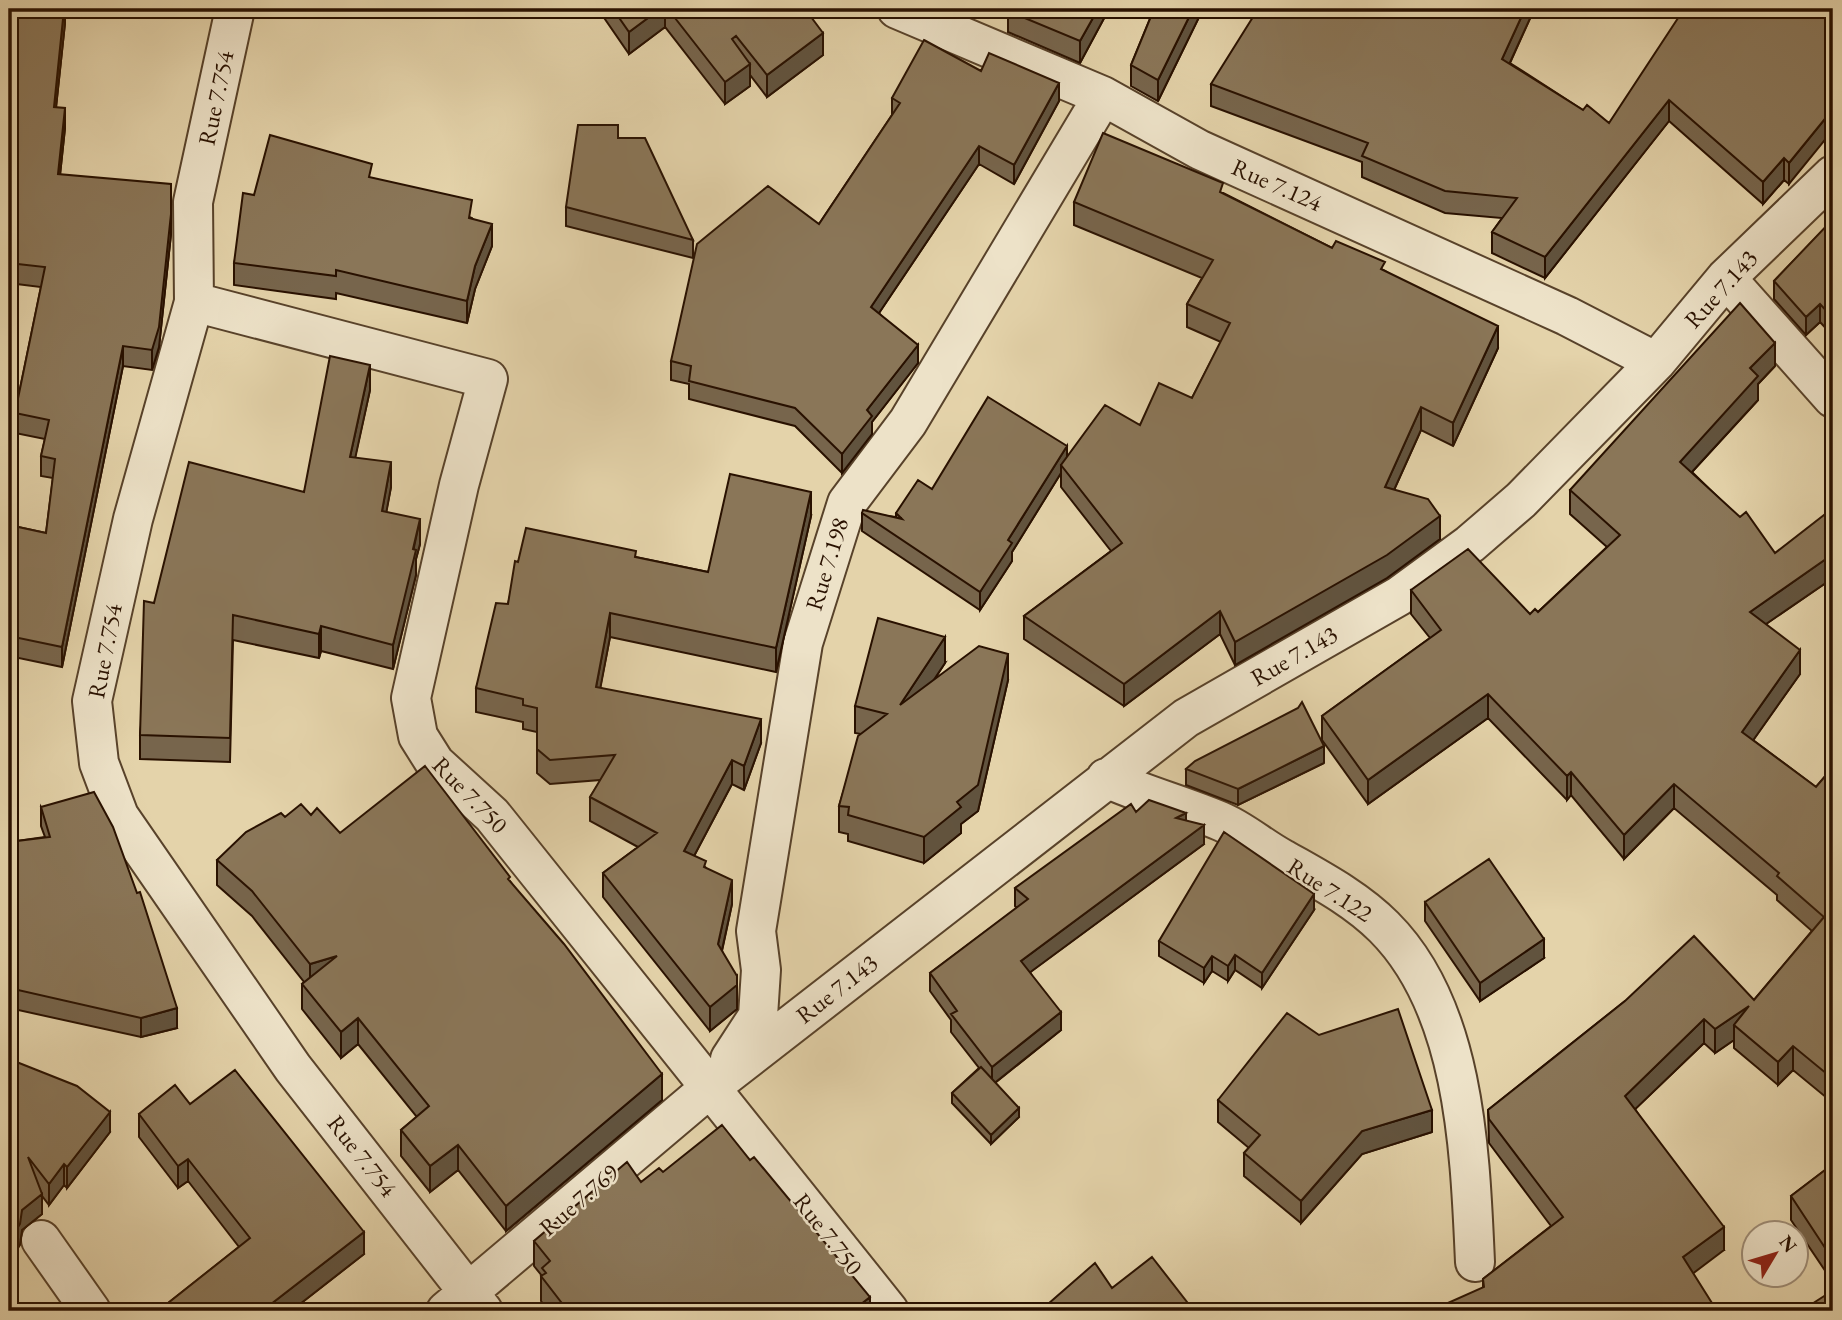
<svg xmlns="http://www.w3.org/2000/svg" width="1842" height="1320" font-family="'EB Garamond',serif">
  <rect width="100%" height="100%" fill="#e4d3aa"/>
  <filter id="stains"><feTurbulence type="fractalNoise" baseFrequency=".00286" numOctaves="4"/><feColorMatrix values="0 0 0 0 .2 0 0 0 0 .09 0 0 0 0 .02 0 0 0 .5 -.17"/></filter>
  <radialGradient id="worn" r=".72"><stop offset=".6" stop-color="#630" stop-opacity="0"/><stop offset="1" stop-color="#630" stop-opacity=".3"/></radialGradient>
  <g fill="none" stroke-linecap="round" stroke-linejoin="round">
    <defs>
      <path id="street" d="M235 9 193 202 194 302 133 519 92 701 99 763 119 816 293 1068 483 1311
        M897 9 1103 96 1200 150 1567 316 1656 362
        M1726 278 1833 398
        M194 302 488 379 459 485 411 698 418 736 435 763 492 815 889 1311
        M1106 778C1144 795 1182 805 1220 821 1242 830 1262 848 1283 859 1318 879 1355 898 1384 927 1466 1009 1470 1153 1475 1262
        M730 1059 758 1016 761 970 756 931 803 643 847 503 908 422 1103 96
        M41 1240 91 1311
        M446 1311 711 1087 1186 718 1399 596 1470 544 1521 500 1656 362 1726 278 1833 175"/>
    </defs>
    <use href="#street" stroke="#58422a" stroke-width="42"/>
    <use href="#street" stroke="#ede2c8" stroke-width="38"/>
  </g>
  <path fill="#77654c" stroke="#291100" stroke-width="2" d="M9 9H65V23L56 107 65 128 60 175 171 234 159 347 152 370 123 366 62 667 9 656V525L46 533 53 478 41 476V456L45 439 15 433V413L41 287 9 283Z
    M598 9H805L823 55 767 97 750 75V86L725 104 665 27 629 54Z
    M1009 9H1109L1080 63 1008 32V11Z
    M1154 9H1203L1158 101 1131 86V65Z
    M1532 9V14L1510 63 1583 110 1609 123 1833 9 1789 184 1784 180 1763 204 1669 121 1545 278 1492 253V232L1502 218 1445 213 1362 177V162L1211 106V84Z
    M981 71 1059 101 1014 184 979 164 879 313 918 363 872 422V434L842 473 795 426 689 399V384L671 380V361L819 224 892 115V98Z
    M618 138 693 240V258L566 226V207Z
    M372 178 472 218 492 246 475 289 467 323 336 293V299L234 285V263L254 195Z
    M1223 193 1332 248 1385 271 1498 348 1453 446 1421 430 1394 490 1440 539 1387 578 1235 665 1220 634 1124 706 1024 639V616L1111 551 1061 487V473L1012 552V561L980 610 862 531V513L896 517V513L932 489 1067 457 1140 425 1192 398 1221 342 1187 327V304L1202 278 1074 225V202Z
    M1833 200V336L1820 322 1806 335 1774 299V281L1831 222 1830 203Z
    M1775 366 1758 384V400L1692 472 1775 553 1833 578 1766 624 1800 674 1753 740 1816 787 1833 767V1103L1793 1070 1778 1085 1734 1048V1040L1715 1053 1704 1043 1635 1109 1724 1250 1483 1288V1279L1551 1226 1489 1143 1488 1110 1625 1001 1754 1000 1812 931 1777 900V895L1674 808 1624 859 1571 795 1567 800 1488 718 1368 804 1322 740V716L1430 638 1411 614V590L1530 614 1538 612 1607 547 1570 514V490Z
    M370 390 355 457 391 487 386 512 420 544 416 559V575L393 669 321 651 319 658 233 640 230 762 140 759V735L154 603 304 492Z
    M811 516 776 672 610 637 600 688 761 743 744 790 732 784 694 856 706 868 732 904 722 951 737 1000V1009L710 1031 603 897V873L638 847 590 821V797L601 780 550 784 537 773V732L523 729V722L476 712V688L508 604 518 562 636 557 708 572Z
    M945 663 934 680H1008L978 811 961 824V833L924 863 848 841V834L839 832V806L861 734 855 733V706Z
    M1833 664V696L1828 691V668Z
    M1324 763 1238 805 1186 785V769Z
    M41 807 177 1028 141 1037 9 1008V842L45 837 41 826Z
    M1136 812 1186 821 1204 844 1030 972 1061 1030 995 1083 1019 1117 991 1144 952 1103V1093L979 1068 951 1032V1020L930 991V973L1017 908 1015 906V888Z
    M311 815 340 833 510 881 662 1100 506 1231 458 1170 430 1192 401 1156V1130L417 1117 358 1044 341 1058 302 1009V984L304 982 252 916 217 885V860L285 817Z
    M1425 902 1544 958 1480 1001 1425 921Z
    M1314 910 1262 988 1235 970 1228 981 1212 971 1204 983 1159 956V941Z
    M9 1059 110 1132 67 1188 64 1185 49 1205 42 1196V1214L22 1230 20 1245Z
    M1218 1100 1432 1132 1362 1154 1301 1223 1244 1176V1153L1249 1148 1218 1122Z
    M190 1104 364 1254 291 1311H158L239 1247 188 1181 178 1188 139 1137V1114Z
    M1833 1164V1311L1826 1295V1279L1830 1278 1791 1220V1196Z
    M663 1172 870 1311H548L541 1301V1276H542L534 1266V1241L641 1182Z"/>
  <path fill="#61533e" stroke="#291100" stroke-width="2" d="M64 9 65 23 54 127V107Z
    M660 9H665V27L629 54V32Z
    M1098 9H1109L1080 63V41Z
    M1193 9H1203L1158 101V80Z
    M1525 9H1532V14L1502 80V59Z
    M823 33V55L767 97V75Z
    M750 64V86L725 104V82Z
    M1059 83V101L1014 184V165Z
    M1669 100V121L1545 278V257Z
    M65 108V128L58 194V174Z
    M1833 109V130L1789 184V163Z
    M979 146V164L871 325V307Z
    M1784 158V180L1763 204V182Z
    M171 214V234L159 347 152 370V350Z
    M492 224V246L475 289 467 323V301L475 266Z
    M1820 304V322L1806 335V317Z
    M1498 326V348L1453 446V423Z
    M1775 343V366L1758 384V400L1680 485V462L1750 368Z
    M918 345V363L872 422V434L842 473V454L867 410Z
    M123 346V366L62 667V647Z
    M370 365V390L350 482V457Z
    M1421 407V430L1385 510V487Z
    M1067 446V465H1061V473L1012 552V561L980 610V592L1008 540Z
    M391 462V487L382 536V511Z
    M811 492V516L776 672V648Z
    M1440 516V539L1387 578 1235 665V642Z
    M420 519V544L416 559V575L393 669V645Z
    M1833 554V578L1750 635V612Z
    M1220 611V634L1124 706V684Z
    M610 613V637L596 711V687Z
    M321 626V651L319 658V634Z
    M945 637V663L900 731V705Z
    M1800 650V674L1742 756V732Z
    M1008 654V680L978 811 961 824V833L924 863V837L957 802Z
    M1488 694V718L1368 804V780Z
    M761 719V743L744 790V766Z
    M1324 746V763L1238 805V789Z
    M732 760V784L684 875V851Z
    M1571 772V795L1567 800V776Z
    M1674 784V808L1624 859V835Z
    M1186 813V831L1176 818Z
    M1204 825V844L1021 979V961Z
    M732 880V904L718 968V944Z
    M1314 894V910L1262 988V973Z
    M1544 939V958L1480 1001V983Z
    M1235 955V970L1228 981V966Z
    M337 956 310 990V964Z
    M1212 956V971L1204 983V968Z
    M737 976V1009L710 1031V1007Z
    M1749 1006 1734 1025V1040L1715 1053V1029Z
    M177 1008V1028L141 1037V1018Z
    M1061 1012V1030L992 1085V1067Z
    M358 1018V1044L341 1058V1032Z
    M1704 1019V1043L1625 1119V1096Z
    M1793 1046V1070L1778 1085V1062Z
    M662 1074V1100L506 1231V1206Z
    M1019 1108V1117L991 1144V1135Z
    M1432 1110V1132L1362 1154 1301 1223V1201L1362 1131Z
    M110 1112V1132L67 1188V1167Z
    M458 1145V1170L430 1192V1166Z
    M188 1159V1181L178 1188V1166Z
    M64 1164V1185L49 1205V1184Z
    M42 1194V1214L22 1230 20 1245 9 1262V1241L22 1210Z
    M1724 1227V1250L1683 1281V1257Z
    M364 1232V1254L291 1311H262Z
    M870 1297V1311H856V1308Z"/>
  <path fill="#8a7658" stroke="#291100" stroke-width="2" d="M9 9H64L54 107 65 108 58 174 171 184V214L159 327 152 350 123 346 62 647 9 636V525L46 533 55 459 41 456 49 420 15 413 45 267 9 263Z
    M613 9H660L629 32Z
    M668 9H805L823 33 767 75 736 36 732 39 750 64 725 82Z
    M1009 9H1098L1080 41 1008 11Z
    M1154 9H1193L1158 80 1131 65Z
    M1258 9H1525L1502 59 1583 110 1587 105 1609 123 1684 9H1833V109L1789 163 1784 158 1763 182 1669 100 1545 257 1492 232 1517 198 1445 191 1362 156 1368 143 1211 84Z
    M924 40 981 71 989 53 1059 83 1014 165 979 146 871 307 918 345 867 410 872 416 842 454 795 408 689 381 691 366 671 361 697 244 768 186 819 224 900 103 892 98Z
    M578 125H618V138H645L693 240 566 207Z
    M1103 133 1223 183 1220 192 1332 248 1336 241 1385 262 1381 269 1498 326 1453 423 1421 407 1385 487 1428 499 1440 516 1387 555 1235 642 1220 611 1124 684 1024 616 1122 543 1061 465 1105 405 1140 425 1159 383 1192 398 1230 323 1187 304 1213 260 1074 202Z
    M270 135 372 164 369 177 472 200 469 218 492 224 475 266 467 301 336 270V276L234 263 243 193 254 195Z
    M1833 219V318L1820 304 1806 317 1774 281Z
    M1740 303 1775 343 1750 368 1758 376 1680 462 1740 517 1746 512 1775 553 1833 508V554L1750 612 1800 650 1742 732 1816 787 1833 767V1079L1793 1046 1778 1062 1734 1025 1749 1006 1715 1029 1704 1019 1625 1096 1724 1227 1683 1257 1717 1311H1430L1484 1287 1483 1279 1563 1217 1489 1119 1488 1110 1625 1001 1694 936 1754 1000 1824 917 1777 876 1779 873 1674 784 1624 835 1571 772 1567 776 1488 694 1368 780 1322 716 1441 630 1411 590 1468 549 1530 614 1535 609 1538 612 1620 535 1570 490Z
    M330 356 370 365 350 457 391 462 382 511 420 519 413 549 416 550 393 645 321 626 319 634 233 615 230 738 140 735 144 601 154 603 189 462 304 492Z
    M988 397 1067 446 1008 540 1012 543 980 592 862 513 863 510 902 519 896 513 918 480 932 489Z
    M730 474 811 492 776 648 610 613 596 687 761 719 744 766 732 760 684 851 706 861 704 867 732 880 718 944 737 976V985L710 1007 603 873 657 833 590 797 615 755 550 760 537 749V708L523 705V699L476 688 496 603 508 604 515 561 518 562 526 528 636 551 635 557 708 572Z
    M878 618 945 637 900 705 979 646 1008 654 978 785 957 802 961 807 924 837 848 815 849 807 839 806 858 736 887 714 855 706Z
    M1833 664V673L1828 668Z
    M1302 702 1324 746 1238 789 1186 769 1195 761 1298 708Z
    M425 766 510 877 508 879 564 944 662 1074 506 1206 458 1145 430 1166 401 1130 429 1106 358 1018 341 1032 302 984 337 956 310 964 252 891 217 860 246 832 281 813 285 817 301 804 311 815 317 808 340 833Z
    M94 792 113 827 137 893 140 892 177 1008 141 1018 9 988V842L50 837 41 807Z
    M1149 800 1186 813 1176 818 1204 825 1021 961 1061 1012 992 1067 951 1014 957 1011 930 973 1028 899 1015 888 1131 804 1136 812Z
    M1224 832 1314 894 1262 973 1235 955 1228 966 1212 956 1204 968 1159 941Z
    M1489 859 1544 939 1480 983 1425 902Z
    M1398 1009 1432 1110 1362 1131 1301 1201 1244 1153 1260 1135 1218 1100 1287 1013 1319 1035Z
    M9 1059 77 1086 110 1112 67 1167 64 1164 49 1184 28 1157 42 1194 22 1210 20 1224 9 1241Z
    M981 1067 1019 1108 991 1135 952 1093Z
    M235 1070 364 1232 262 1311H158L250 1238 188 1159 178 1166 139 1114 175 1085 190 1104Z
    M722 1125 750 1160 754 1157 870 1297 856 1308 859 1311H568L541 1276 546 1273 542 1268 550 1261 534 1241 627 1162 641 1182 659 1168 663 1172Z
    M1833 1164V1260L1791 1196Z
    M1152 1257 1194 1311H1040L1095 1263 1112 1288Z
    M1833 1278V1311H1801L1832 1291 1826 1279Z"/>
  <g text-anchor="middle" stroke-width="5" stroke-linejoin="round" paint-order="stroke">
    <g font-size="24" fill="#291100" stroke="#ede2c8">
      <text transform="translate(216 98) rotate(-78)" y="8">Rue 7.754</text>
      <text transform="translate(1277 185) rotate(24)" y="8">Rue 7.124</text>
      <text transform="translate(1721 289) rotate(-48)" y="8">Rue 7.143</text>
      <text transform="translate(827 564) rotate(-73)" y="8">Rue 7.198</text>
      <text transform="translate(105 651) rotate(-79)" y="8">Rue 7.754</text>
      <text transform="translate(1294 656) rotate(-30)" y="8">Rue 7.143</text>
      <text transform="translate(470 795) rotate(46)" y="8">Rue 7.750</text>
      <text transform="translate(1330 890) rotate(33)" y="8">Rue 7.122</text>
      <text transform="translate(837 989) rotate(-38)" y="8">Rue 7.143</text>
      <text transform="translate(362 1156) rotate(52)" y="8">Rue 7.754</text>
      <text transform="translate(579 1200) rotate(-41)" y="8">Rue 7.769</text>
      <text transform="translate(828 1234) rotate(52)" y="8">Rue 7.750</text>
    </g>
  </g>
  <rect width="1842" height="1320" fill="none" stroke="#e4d3aa" stroke-width="35"/>
  <rect x="10" y="10" width="1821" height="1299" fill="none" stroke="#291100" stroke-width="3.5"/>
  <rect x="18" y="18" width="1807" height="1285" fill="none" stroke="#291100" stroke-width="2"/>
  <g transform="translate(1775 1254) rotate(52)"><circle r="33" fill="#ede2c8" stroke="#9f8e78" stroke-width="2"/>
  <path d="M0-5L12 26L0 18L-12 26Z" fill="#8f2418"/>
  <text y="-10" font-size="19" font-weight="bold" text-anchor="middle" fill="#291100">N</text>
  </g>
  <rect width="100%" height="100%" filter="url(#stains)"/>
  <rect width="100%" height="100%" fill="url(#worn)"/>
</svg>
